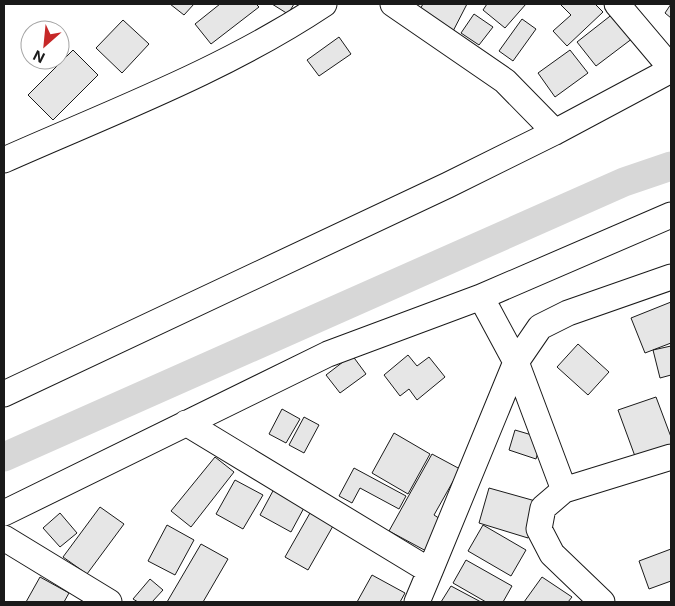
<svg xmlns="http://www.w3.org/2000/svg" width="675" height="606" font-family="Inter,sans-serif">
  <rect width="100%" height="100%" fill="#fff"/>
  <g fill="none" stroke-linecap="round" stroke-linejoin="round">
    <path stroke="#d7d7d7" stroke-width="29" d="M4 457 624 182 671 166"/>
  </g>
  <path fill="#e6e6e6" stroke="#1a1a1a" d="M170 4H194L184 15Z
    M220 4H256L259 7 211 44 195 24Z
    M272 4H294L288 14Z
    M423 4H467L450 37 415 18Z
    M487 4H526L505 28 483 10Z
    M560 4H595L603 12 567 46 553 31 571 15Z
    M671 4V18L665 13Z
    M614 13 633 38 596 66 577 42Z
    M474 14 493 27 479 45 461 33Z
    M522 19 536 29 513 61 499 51Z
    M123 20 149 44 122 73 96 48Z
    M339 37 351 54 319 76 307 60Z
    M73 50 98 75 53 120 28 95Z
    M570 50 588 73 555 97 538 73Z
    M671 302V343L645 353 631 318Z
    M578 344 609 372 588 395 557 367Z
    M671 346V375L660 378 653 350Z
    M352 355 366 374 340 393 326 375Z
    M408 355 417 366 429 357 445 377 417 400 409 389 400 396 384 375Z
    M656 397 671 437V446L636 459 618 410Z
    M282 409 300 419 286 443 269 434Z
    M304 417 319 425 304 453 289 445Z
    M515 430 542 438 536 459 509 450Z
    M394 433 430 454 408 494 372 473Z
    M432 454 460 469 434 515 445 522 428 552 389 531Z
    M215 457 234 472 191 527 171 511Z
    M354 468 406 496 399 509 360 488 352 503 339 496Z
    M235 480 263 495 243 529 216 514Z
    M489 488 539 502 528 538 479 523Z
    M274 489 305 506 291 532 260 515Z
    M100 507 124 524 87 574 63 557Z
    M60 513 77 533 60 547 43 528Z
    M310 513 333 526 308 570 285 557Z
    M167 525 194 540 175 575 148 561Z
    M483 525 526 550 511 576 468 551Z
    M201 544 228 559 203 602H167Z
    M671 549V581L649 589 639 561Z
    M466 560 512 586 503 602H486L453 583Z
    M372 575 405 593 400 602H357Z
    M40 577 69 593 64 602H26Z
    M542 577 572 597 568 602H524Z
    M150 579 163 590 152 602H138L133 599Z
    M451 586 481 602H441Z"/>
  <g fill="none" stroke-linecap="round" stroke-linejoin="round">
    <defs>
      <path id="street" d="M393 4 505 81 555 132
        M617 4 671 68
        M4 160C112 112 225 70 324 4
        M481 297 516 362 564 490
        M4 394 448 185 555 132 671 70
        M186 423 430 571 417 602
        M4 513 328 354 481 297 671 215
        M4 538 109 602
        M430 571 516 362 540 327 568 313 671 277
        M602 602 552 554 539 529 543 508 564 490 671 457"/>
    </defs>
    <use href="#street" stroke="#1a1a1a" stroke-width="27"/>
    <use href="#street" stroke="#fff" stroke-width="25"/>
  </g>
  <rect width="675" height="606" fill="none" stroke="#1a1a1a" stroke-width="10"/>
  <g transform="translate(45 45) rotate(207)"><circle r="24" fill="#ffffff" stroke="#a3a3a3"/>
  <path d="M0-4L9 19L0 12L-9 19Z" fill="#c62828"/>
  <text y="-8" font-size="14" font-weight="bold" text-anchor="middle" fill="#1a1a1a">N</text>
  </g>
</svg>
